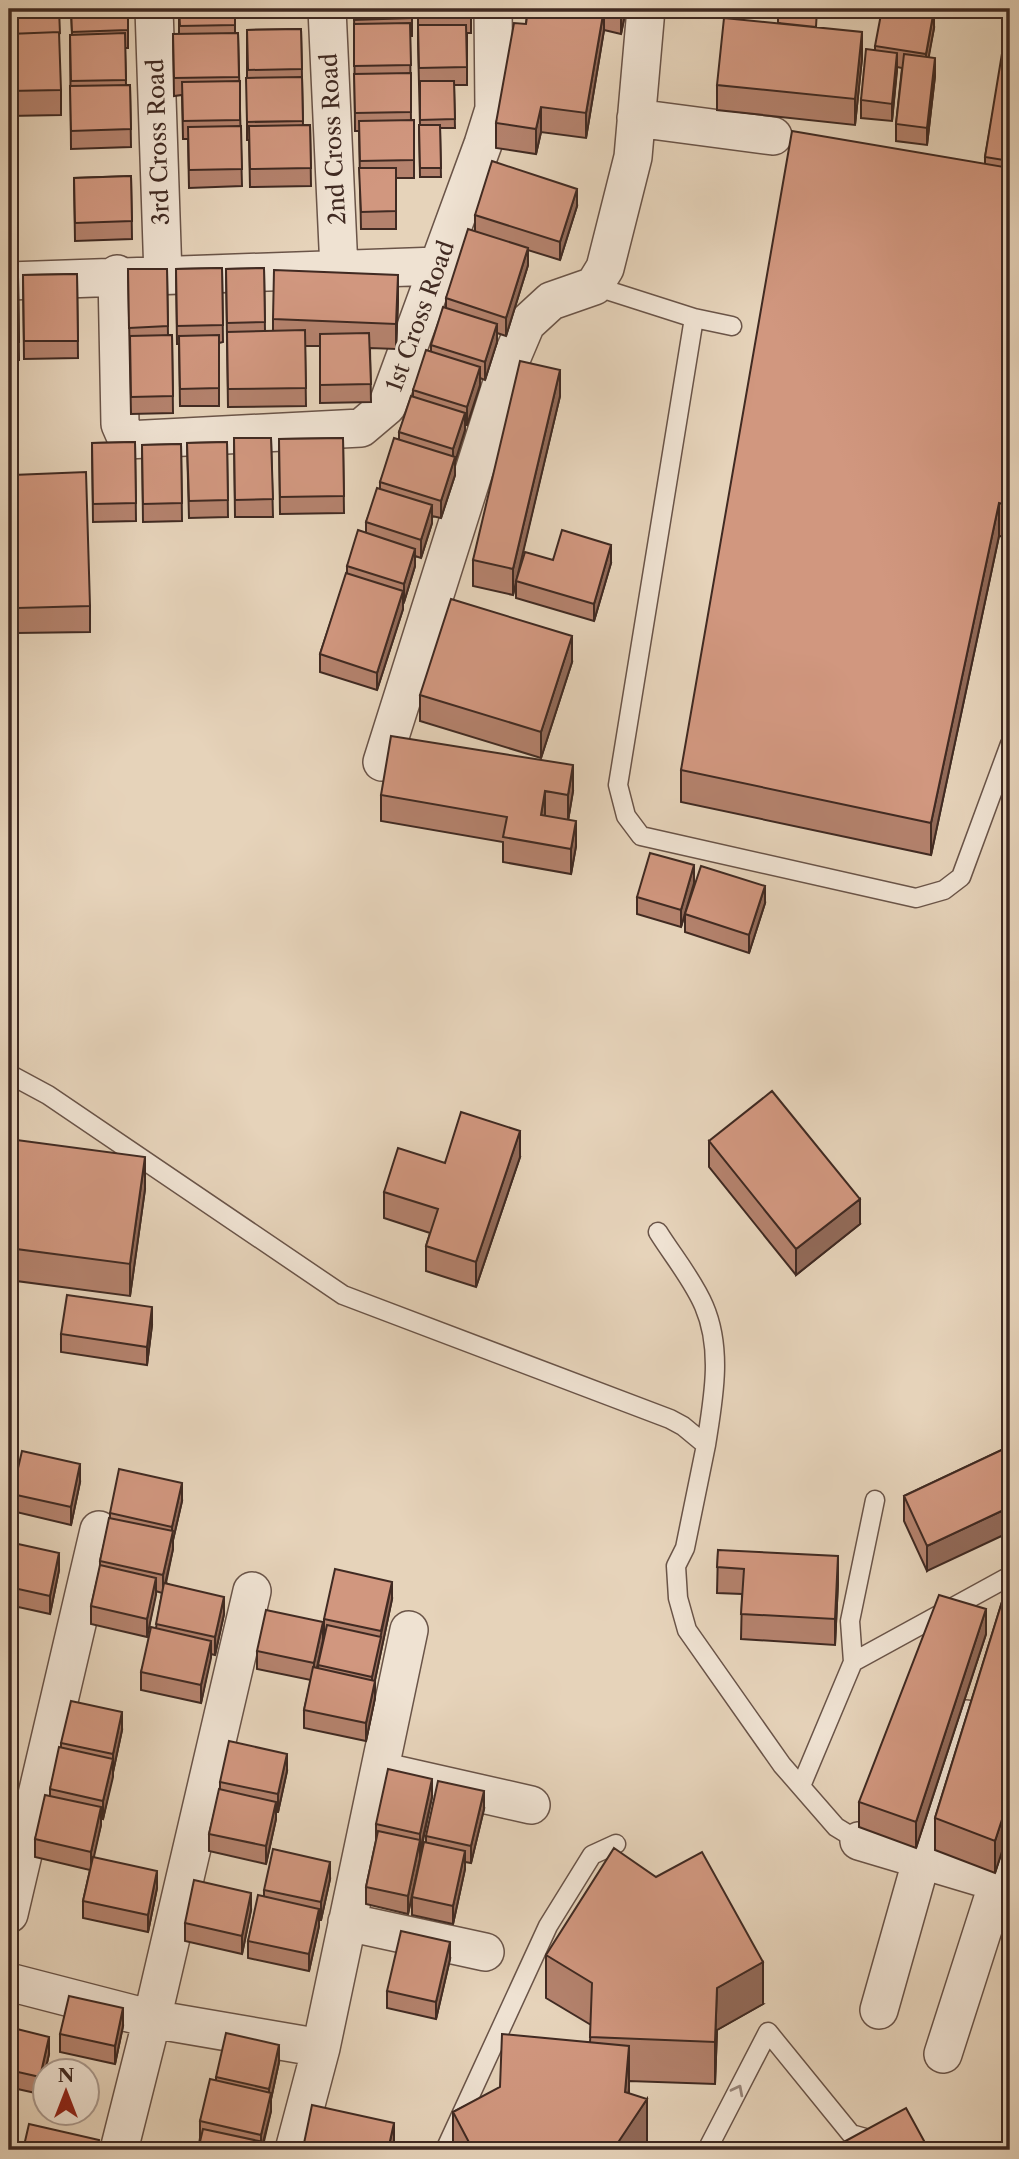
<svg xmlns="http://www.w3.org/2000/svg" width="1019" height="2159" font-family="'Libre Caslon Text',serif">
  <rect width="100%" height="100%" fill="#e6d3ba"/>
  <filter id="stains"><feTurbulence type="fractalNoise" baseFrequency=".00286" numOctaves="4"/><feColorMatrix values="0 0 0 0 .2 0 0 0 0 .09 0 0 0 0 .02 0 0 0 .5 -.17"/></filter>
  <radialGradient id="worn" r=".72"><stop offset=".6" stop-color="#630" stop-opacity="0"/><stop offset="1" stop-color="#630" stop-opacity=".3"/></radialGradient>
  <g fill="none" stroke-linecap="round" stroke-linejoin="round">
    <defs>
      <path id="lane" d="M594 286 694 318 618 785 626 816 641 836 916 898 944 890 961 877 1010 744
        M694 318 732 326
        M9 1074 48 1095 343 1295 670 1419 683 1426 706 1445 685 1548 676 1566 678 1598 687 1630 782 1765 836 1827 859 1841
        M658 1232C673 1256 693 1280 704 1306 723 1350 713 1400 706 1445
        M853 1662 850 1621 875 1500
        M801 1786 853 1662 1010 1576
        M445 2150 548 1926 592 1855 616 1844
        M707 2150 768 2032 851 2134 909 2150"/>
      <path id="street" d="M154 9 163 276
        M327 9 339 269
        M636 118 773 136
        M117 274 120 424 127 440 361 428 387 406 483 144 494 109 493 9
        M9 281 438 266
        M382 762 504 376 526 324 551 301 594 286 605 268 633 157 646 9
        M385 1772 531 1805
        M859 1841 1010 1886
        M9 1914 99 1530
        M347 1922 485 1952
        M9 1982 152 2019 252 1591
        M879 2010 922 1858 966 1719
        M321 2048 409 1630
        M943 2054 1010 1845
        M119 2150 152 2019 321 2048 294 2150"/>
    </defs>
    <use href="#lane" stroke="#6a5448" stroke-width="21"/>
    <use href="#street" stroke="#6a5448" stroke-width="40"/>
    <use href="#lane" stroke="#efe2d2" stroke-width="18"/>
    <use href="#street" stroke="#efe2d2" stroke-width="37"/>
  </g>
  <path fill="#b4826d" stroke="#402a22" stroke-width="2" d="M9 9 61 90V115L9 116Z
    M71 9H128V48H125L126 85H130L131 147 71 149 70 35H72Z
    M179 9H235V33H238L242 186 189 188 188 139H183L182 95 174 96 173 34H179Z
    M354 9H412V36H410L411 120H414V178H396V229H361L359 131H355Z
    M418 9H471V33H467V85H454L455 128H440L441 177H420L419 125H420L418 43Z
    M528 9H626L621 34 604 30 586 138 541 132 536 154 496 148V123L526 24Z
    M1010 17V538L999 536 931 855 681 802V770L985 164V157Z
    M817 28 862 58 855 125 717 110V85Z
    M934 28 928 58 935 76 927 145 896 141V124L902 68 897 67 892 121 861 118V100L875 51V46Z
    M301 29 303 125H310L311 186 250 187 249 140H247V30Z
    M131 176 132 239 75 241 74 178Z
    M577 206 560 260 528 250V265L506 336 497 333V342L485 380 480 378V385L467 425 465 424V430L455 462V475L441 518 432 516V523L421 558 415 556V566L404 602 403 601V609L377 690 320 672V654L347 573V566L366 533V522L380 488V482L399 439V432L413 396V390L431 351V345L446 308V298L475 231V215Z
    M222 268 223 342 219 343V406H180L179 344H177L176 269Z
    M264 268 265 331H273V319L398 300 396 349 370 348 371 402 320 403V346H305L306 406 228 407 226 269Z
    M128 269H167L168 335H172L173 413 131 414Z
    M77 274 78 358 24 359 23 275Z
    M9 277H18L19 360H9Z
    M560 396 516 580 553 560 611 563 594 621 516 598V581L513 595 473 586V560Z
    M234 438H271L273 517H235Z
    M343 438 344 513 280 514 279 439Z
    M135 442 136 521 93 522 92 443Z
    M227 442 228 517 189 518 187 443Z
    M181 444 182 521 143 522 142 445Z
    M13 475 90 606V632L17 633Z
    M572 662 541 758 420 721V695Z
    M573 791 568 820 576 846 571 874 503 862V842L381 821V795Z
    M694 883 681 927 637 914V897Z
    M765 903 749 953 685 932V914Z
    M9 1139 145 1189 130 1296 9 1280Z
    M709 1141 860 1224 796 1275 709 1167Z
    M520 1157 476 1287 426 1271V1246L430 1233 384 1218V1192L445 1163Z
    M152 1325 147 1365 61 1352V1334Z
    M1010 1446 927 1571 904 1521V1496Z
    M80 1482 71 1525 12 1511V1494Z
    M182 1501 173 1540V1549L166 1583 224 1614 215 1655 211 1654 201 1703 141 1690V1672L156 1628 162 1593 156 1591 147 1637 91 1624V1606L100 1568V1561L110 1518V1513Z
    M9 1542 59 1570 50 1614 9 1605Z
    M718 1550 838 1582 835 1645 741 1639 742 1594 717 1593Z
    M1010 1576V1827L995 1873 935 1850V1818Z
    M392 1599 375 1680V1698L366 1741 304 1728V1710L311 1680 257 1669V1651L323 1640 317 1668H318L324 1637V1619Z
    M986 1634 916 1848 859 1827V1802Z
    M122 1730 103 1819 101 1818V1825L93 1857 157 1888 148 1932 83 1918V1901L90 1870 35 1857V1839L50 1796V1789L61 1747V1743Z
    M287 1771 278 1812H276V1819L266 1864 209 1851V1834L220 1789V1782Z
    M432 1797 408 1914 366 1904V1887L376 1841V1824Z
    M484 1809 471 1863 465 1862V1869L453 1924 412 1915V1897L426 1843V1836Z
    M330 1879 321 1920H319V1926L309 1971 248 1958V1941L264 1897V1890Z
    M251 1910 242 1954 185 1941V1923Z
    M546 1955 763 2004 717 2030 715 2084 629 2081V2093L647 2141 641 2150H453V2112L590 2042 591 2025 546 1998Z
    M450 1959 436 2019 387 2008V1991Z
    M123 2026 115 2064 60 2052V2034Z
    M9 2027 49 2054 40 2094 13 2088V2095L9 2113Z
    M279 2062 271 2099V2111L262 2150H198L200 2138V2121L216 2081V2077Z"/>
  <path fill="#926a59" stroke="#402a22" stroke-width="2" d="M604 9V30L586 138V113Z
    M621 9H626L621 34Z
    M934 10V28L926 72V54Z
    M862 32V58L855 125V99Z
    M897 53V71L892 121V104Z
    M935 58V76L927 145V128Z
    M541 107V132L536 154V129Z
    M577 189V206L560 260V242Z
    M528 248V265L506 336V318Z
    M398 275V300L396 349V324Z
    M497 324V342L485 380V362Z
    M480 367V385L467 425V407Z
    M560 370V396L513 595V569Z
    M465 413V430L455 462V475L441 518V501L453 463V449Z
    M999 503V536L931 855V823Z
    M432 505V523L421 558V540Z
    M611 545V563L594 621V604Z
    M415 549V566L404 602V584Z
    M403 591V609L377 690V673Z
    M572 636V662L541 758V732Z
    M573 765V791L568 821V795Z
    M545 791V817L541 815Z
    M576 821V846L571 874V849Z
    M694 865V883L681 927V910Z
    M765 886V903L749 953V935Z
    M520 1131V1157L476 1287V1262Z
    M145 1157V1189L130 1296V1264Z
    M860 1199V1224L796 1275V1249Z
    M152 1307V1325L147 1365V1347Z
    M80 1464V1482L71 1525V1507Z
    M182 1483V1501L173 1540V1549L163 1593V1575L172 1536V1527Z
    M1010 1507V1532L927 1571V1546Z
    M59 1553V1570L50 1614V1596Z
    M838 1556V1582L835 1645V1619Z
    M156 1578V1595L147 1637V1619Z
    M392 1582V1599L372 1694V1677Z
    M224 1597V1614L215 1655V1637Z
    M986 1609V1634L916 1848V1822Z
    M323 1622V1640L314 1681V1663Z
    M211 1641V1658L201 1703V1685Z
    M375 1681V1698L366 1741V1723Z
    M122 1712V1730L113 1772V1754Z
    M10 1734V1751L9 1757V1739Z
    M287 1754V1771L278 1812V1794Z
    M113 1759V1777L103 1819V1801Z
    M432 1779V1797L420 1851V1834Z
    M484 1791V1809L471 1863V1846Z
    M1010 1795V1827L995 1873V1841Z
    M276 1802V1819L266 1864V1846Z
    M101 1807V1825L91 1870V1852Z
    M420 1840V1858L408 1914V1896Z
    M465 1851V1869L453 1924V1906Z
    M330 1862V1879L321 1920V1902Z
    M157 1871V1888L148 1932V1915Z
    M251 1893V1910L242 1954V1936Z
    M319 1909V1926L309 1971V1954Z
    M450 1942V1959L436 2019V2002Z
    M763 1962V2004L717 2030 715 2084V2042L717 1988Z
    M123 2008V2026L115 2064V2046Z
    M49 2037V2054L40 2094V2077Z
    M279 2045V2062L271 2099V2111L261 2150V2135L269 2100V2089Z
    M629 2046V2088L625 2131 647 2099V2141L641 2150H613L625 2092Z
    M13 2078V2095L9 2113V2096Z
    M394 2123V2141L392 2150H388Z"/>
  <path fill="#d1977f" stroke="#402a22" stroke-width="2" d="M9 9H59L60 34 59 32 9 34Z
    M71 9H128V30L72 32Z
    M179 9H235V25L180 26Z
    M354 9H412V18L354 20Z
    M418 9H471V16H418Z
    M528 9H604L586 113 541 107 536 129 496 123 514 23 526 24Z
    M778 9H817L816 27 778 23Z
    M882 9H927L934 10 926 54 875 46Z
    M1008 17H1010V161L985 157Z
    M724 18 862 32 855 99 717 85Z
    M410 23 411 65 354 66V24Z
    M418 25H466L467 67 419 68Z
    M301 29 302 69 248 70 247 30Z
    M59 32 61 90 9 91V34Z
    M125 33 126 80 71 81 70 35Z
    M238 33 239 77 174 78 173 34Z
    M866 49 897 53 892 104 861 100Z
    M904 54 935 58 927 128 896 124Z
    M411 73V112L355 113 354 74Z
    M302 77 303 121 247 122 246 78Z
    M240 81V120L183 121 182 82Z
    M420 81H454L455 119 420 120Z
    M130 85 131 129 71 131 70 86Z
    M414 120V160L360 161 359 121Z
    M310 125 311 168 250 169 249 126Z
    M419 125H440L441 168H420Z
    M241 126 242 169 189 170 188 127Z
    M792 131 1010 168V506L999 503 931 823 681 770Z
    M492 161 577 189 560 242 475 215Z
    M359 168H396V211L361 212Z
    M131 176 132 221 75 223 74 178Z
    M468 229 528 248 506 318 446 298Z
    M222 268 223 325 177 326 176 269Z
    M264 268 265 322 227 323 226 269Z
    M128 269H167L168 326 129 328Z
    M274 270 398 275 396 324 273 319Z
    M77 274 78 341H24L23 275Z
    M9 277H18L19 342H9Z
    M443 307 497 324 485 362 431 345Z
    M305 330 306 388 228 389 227 332Z
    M369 333 371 384 320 385V334Z
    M172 335 173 396 131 397 130 336Z
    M219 335V388L180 389 179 336Z
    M426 350 480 367 467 407 413 390Z
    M520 361 560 370 513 569 473 560Z
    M411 396 465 413 453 449 399 432Z
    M234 438H271L273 499 235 500Z
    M343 438 344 496 280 497 279 439Z
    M394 438 455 457 441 501 380 482Z
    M135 442 136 503 93 504 92 443Z
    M227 442 228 500 189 501 187 443Z
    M181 444 182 503 143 504 142 445Z
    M86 472 90 606 17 608 13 475Z
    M377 488 432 505 421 540 366 522Z
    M358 530 415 549 404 584 347 566Z
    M562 530 611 545 594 604 516 581 525 552 553 560Z
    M346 573 403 591 377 673 320 654Z
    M451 599 572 636 541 732 420 695Z
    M391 736 573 765 568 795 545 791 541 815 576 821 571 849 503 837 507 817 381 795Z
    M650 853 694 865 681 910 637 897Z
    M701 866 765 886 749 935 685 914Z
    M772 1091 860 1199 796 1249 709 1141Z
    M461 1112 520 1131 476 1262 426 1246 438 1209 384 1192 398 1148 445 1163Z
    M9 1139 145 1157 130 1264 9 1248Z
    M67 1295 152 1307 147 1347 61 1334Z
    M1010 1446V1507L927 1546 904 1496Z
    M22 1451 80 1464 71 1507 12 1494Z
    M119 1469 182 1483 172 1527 110 1513Z
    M109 1518 173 1531 163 1575 100 1561Z
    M9 1542 59 1553 50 1596 9 1587Z
    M718 1550 838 1556 835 1619 741 1614 744 1569 717 1567Z
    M100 1565 156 1578 147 1619 91 1606Z
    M335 1569 392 1582 381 1631 324 1619Z
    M1010 1576V1795L995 1841 935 1818Z
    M164 1583 224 1597 215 1637 156 1624Z
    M939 1595 986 1609 916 1822 859 1802Z
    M266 1610 323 1622 314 1663 257 1651Z
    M327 1625 381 1637 372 1677 318 1665Z
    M151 1627 211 1641 201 1685 141 1672Z
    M313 1667 375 1681 366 1723 304 1710Z
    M71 1701 122 1712 113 1754 61 1743Z
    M229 1741 287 1754 278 1794 220 1782Z
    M59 1747 113 1759 103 1801 50 1789Z
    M388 1769 432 1779 420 1834 376 1824Z
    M438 1781 484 1791 471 1846 426 1836Z
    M219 1789 276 1802 266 1846 209 1834Z
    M45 1795 101 1807 91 1852 35 1839Z
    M378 1831 420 1840 408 1896 366 1887Z
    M424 1842 465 1851 453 1906 412 1897Z
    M614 1848 656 1877 702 1852 763 1962 717 1988 715 2042 590 2037 592 1983 546 1955Z
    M273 1849 330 1862 321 1902 264 1890Z
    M93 1857 157 1871 148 1915 83 1901Z
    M194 1880 251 1893 242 1936 185 1923Z
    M258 1895 319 1909 309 1954 248 1941Z
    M401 1931 450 1942 436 2002 387 1991Z
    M69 1996 123 2008 115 2046 60 2034Z
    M9 2027 49 2037 40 2077 9 2070Z
    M226 2033 279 2045 269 2089 216 2077Z
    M502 2034 629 2046 625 2092 647 2099 613 2150H473L453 2112 500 2087Z
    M9 2077 13 2078 9 2096Z
    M210 2079 271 2093 261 2135 200 2121Z
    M312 2105 394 2123 388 2150H311L303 2148Z
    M906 2108 929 2150H829Z
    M29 2124 99 2140 97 2150H23Z
    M203 2129 259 2141 256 2150H198Z"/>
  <defs><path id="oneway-chevron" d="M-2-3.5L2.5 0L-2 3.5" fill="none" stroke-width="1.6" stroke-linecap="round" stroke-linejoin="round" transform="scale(1.75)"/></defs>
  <use stroke="#98867a" href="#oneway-chevron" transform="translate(738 2090) rotate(-63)"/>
  <g text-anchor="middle" stroke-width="6" stroke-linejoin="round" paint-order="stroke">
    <g font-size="23" fill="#402a22" stroke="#efe2d2">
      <text transform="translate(333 139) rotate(-93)" y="8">2nd Cross Road</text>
      <text transform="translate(158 142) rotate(-92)" y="8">3rd Cross Road</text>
      <text transform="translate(420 316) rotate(-70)" y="8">1st Cross Road</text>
    </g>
  </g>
  <rect width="1019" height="2159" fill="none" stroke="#e6d3ba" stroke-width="35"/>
  <rect x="10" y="10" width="998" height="2138" fill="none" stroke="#402a22" stroke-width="3.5"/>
  <rect x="18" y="18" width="984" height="2124" fill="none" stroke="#402a22" stroke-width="2"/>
  <g transform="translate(66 2092)"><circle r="33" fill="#efe2d2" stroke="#a9988c" stroke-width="2"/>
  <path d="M0-5L12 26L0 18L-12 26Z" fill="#8f2418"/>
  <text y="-10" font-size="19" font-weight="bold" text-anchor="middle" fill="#402a22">N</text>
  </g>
  <rect width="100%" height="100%" filter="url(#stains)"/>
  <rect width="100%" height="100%" fill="url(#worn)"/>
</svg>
